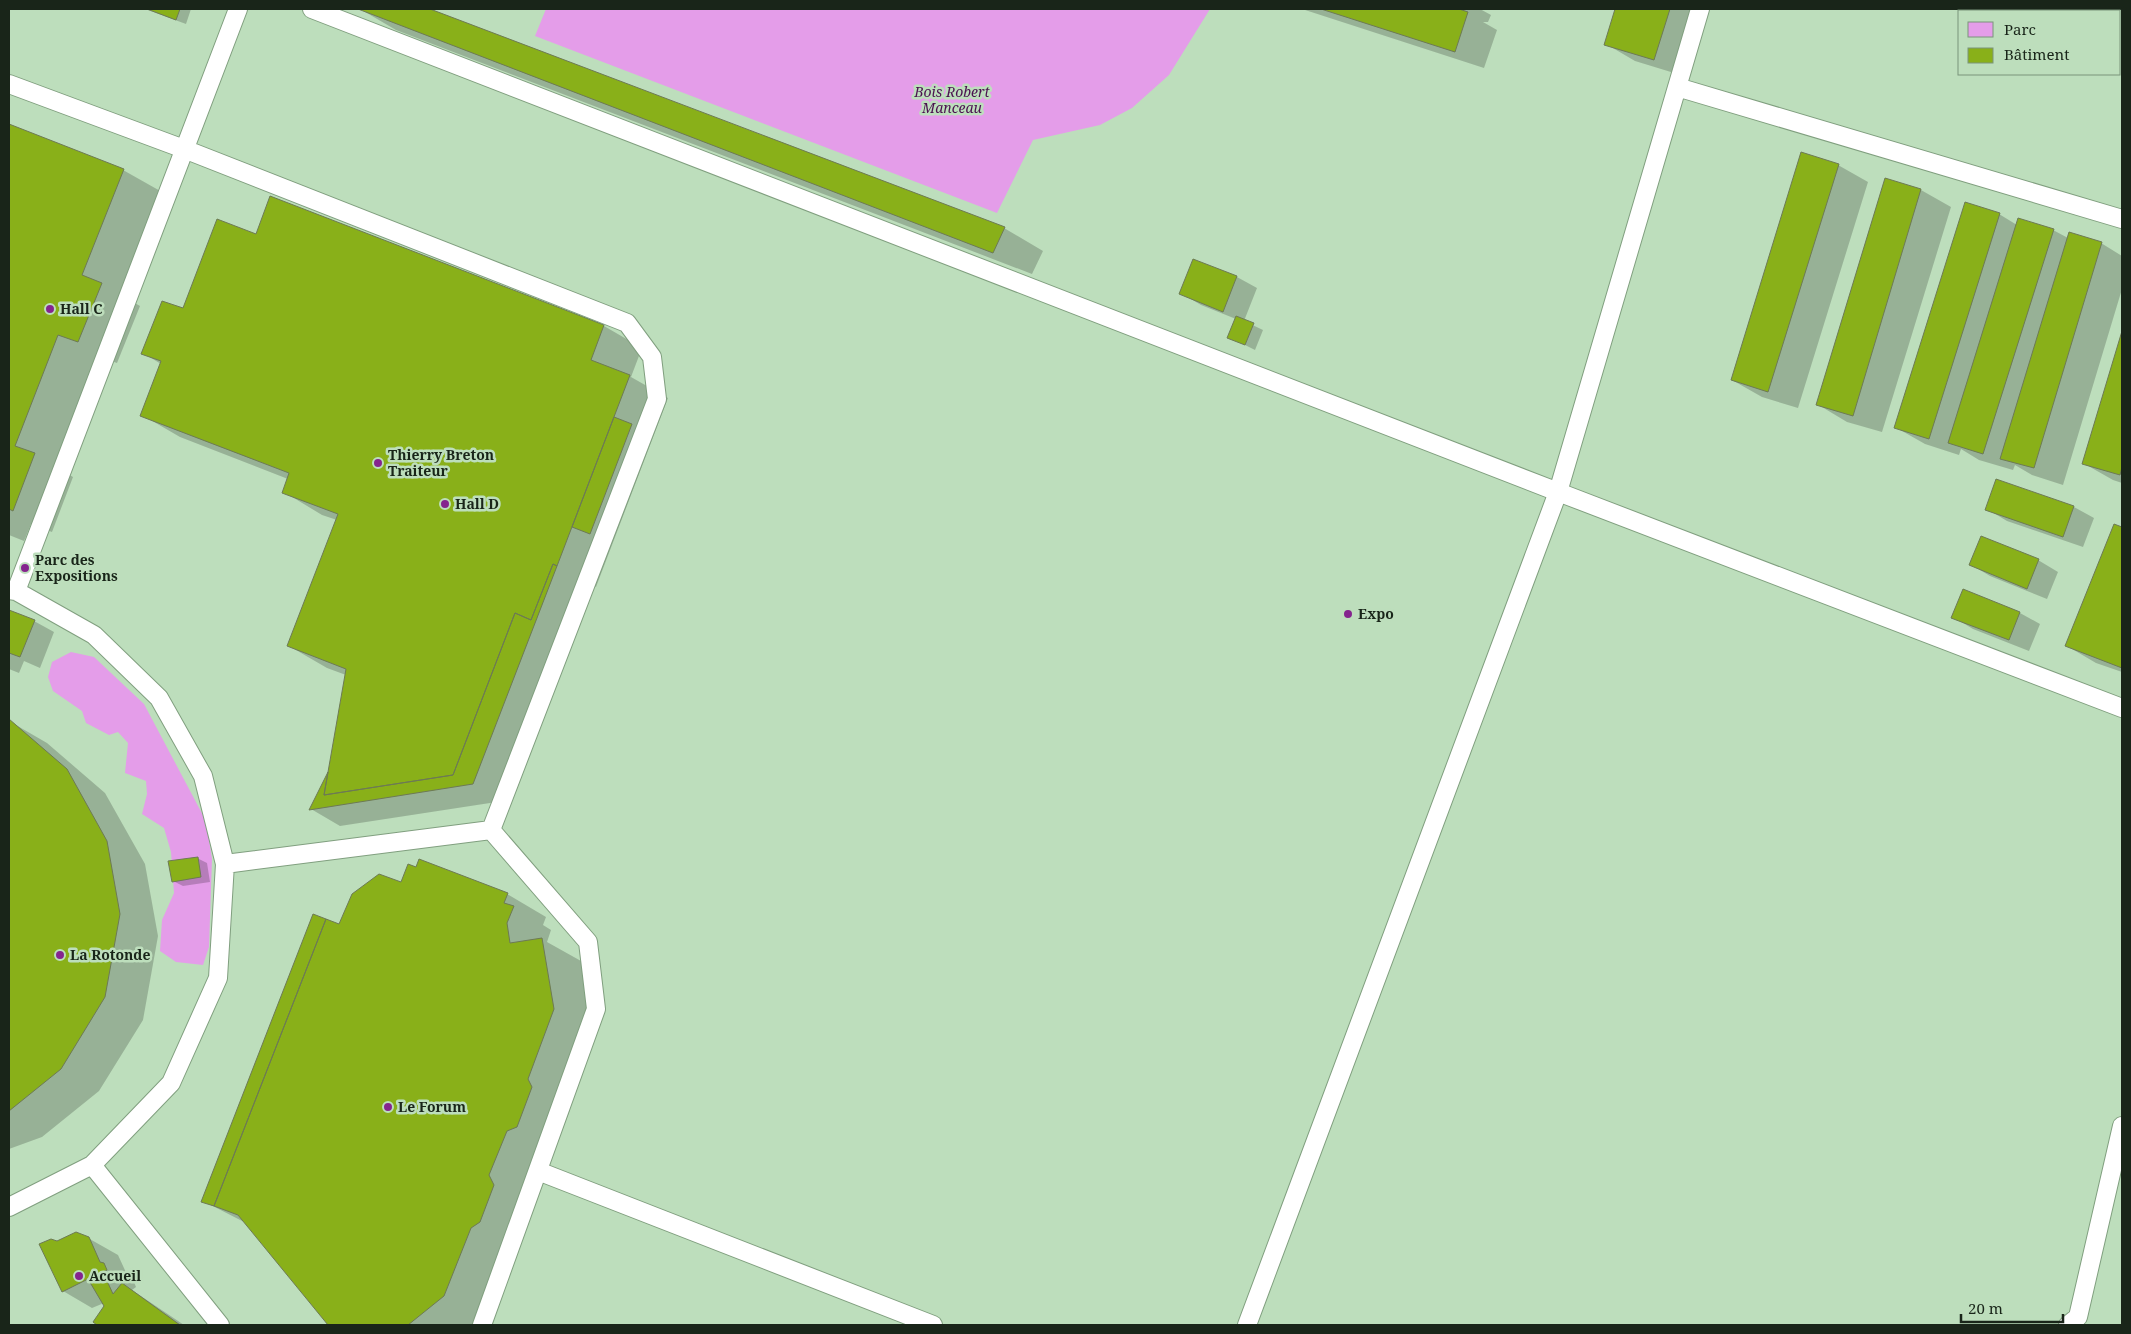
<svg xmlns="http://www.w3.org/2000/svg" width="2131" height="1334" font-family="'Noto Serif',serif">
  <rect width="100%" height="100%" fill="#bddebc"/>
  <path fill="#e49de9" d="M546 9H1210L1169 75 1132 108 1100 125 1033 140 997 213 535 36Z
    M71 652 94 657 144 704 206 821 212 859 209 947 203 965 176 962 160 951 162 920 174 893 171 852 164 828 142 814 147 794 146 781 125 773 128 743 118 732 109 735 86 723 82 711 53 691 48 677 52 662Z"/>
  <path fill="#0003" d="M145 9H191L186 24Z
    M360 9H427L1004 228 1043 251 1032 274 396 30Z
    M1302 9H1480L1491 15 1488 22H1483L1497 30 1484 68Z
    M1617 9H1704L1684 76 1635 61 1606 44Z
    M9 125 123 170 162 192 121 295 140 306 117 363 97 356 54 466 73 477 52 532 31 524 24 541 9 535Z
    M1838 165 1868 182 1798 408 1762 397 1732 380Z
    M1885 179 1921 190 1951 207 1882 432 1847 422 1817 404Z
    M271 198 604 326 642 348 631 377 668 398 596 587 592 585 503 801 340 826 311 809 328 776 346 675 327 668 289 646 337 520 322 515 284 492 288 479 180 437 142 415 161 364 143 353 256 236Z
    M1999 214 2017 225 2053 230 2068 238 2101 243 2122 256V289L2063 485 2032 475 2015 465 2013 470 1979 460 1961 449 1959 455 1925 444 1895 427Z
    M1194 260 1237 277 1257 288 1244 321 1263 330 1255 350 1229 337 1236 319 1201 305 1181 293Z
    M2122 335V483L2113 480 2083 463Z
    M1997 480 2074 507 2094 518 2083 547 2007 521 1987 509Z
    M2114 525 2122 528V672L2096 663 2067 646Z
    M2038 560 2058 572 2047 599 1990 576 1970 564Z
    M9 611 34 621 54 632 40 668 24 661 19 673 9 669Z
    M2020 613 2040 624 2029 651 1973 629 1953 617Z
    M9 721 47 743 105 793 145 864 158 936 143 1020 99 1091 42 1137 9 1149Z
    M197 858 207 863 210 882 183 886 173 881Z
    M401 884 507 894 546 917 543 925 551 930 547 942 581 961 592 1031 566 1102 570 1110 555 1149 546 1153 482 1318 473 1325H330L246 1223 203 1201 339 926Z
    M88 1238 118 1255 129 1279 134 1282 136 1287 132 1290 184 1325H99L94 1322 106 1306 104 1303 92 1308 63 1291 57 1242Z"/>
  <path fill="#89b019" stroke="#6d7a55" d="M147 9H180L176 20Z
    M358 9H430L1005 227 993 253Z
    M1321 9H1459L1468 12 1455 52Z
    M1615 9H1670L1654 60 1604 45Z
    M9 124 124 169 82 275 102 283 78 342 58 335 15 446 35 453 13 511 9 509Z
    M1801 152 1839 164 1768 392 1731 380Z
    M1885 178 1921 189 1853 416 1816 405Z
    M270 196 604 325 591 360 630 375 557 566 553 564 531 620 515 613 453 775 324 795 346 669 287 646 338 514 282 493 289 473 140 416 161 361 141 354 162 301 183 308 217 219 256 234Z
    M1965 202 2000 213 1929 439 1894 428Z
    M2018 218 2054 229 1983 454 1948 443Z
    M2069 232 2102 242 2034 468 2000 459Z
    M1193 259 1237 276 1223 312 1179 294Z
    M1236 316 1254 323 1245 345 1227 338Z
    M2122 331V467L2120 475 2082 464Z
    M614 417 632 424 590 534 572 527Z
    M1996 479 2074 506 2063 537 1985 510Z
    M2114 524 2122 527V668L2065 646Z
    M1981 536 2039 559 2027 589 1969 565Z
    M553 564 557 566 473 784 309 810 328 772 324 795 453 775 515 613 531 620Z
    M1963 589 2020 612 2009 640 1951 618Z
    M9 610 35 620 20 657 9 653Z
    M9 719 67 769 107 841 120 914 105 997 61 1069 9 1111Z
    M198 857 201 877 172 882 168 861Z
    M419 859 508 893 504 903 514 906 507 923 510 943 542 938 554 1009 528 1079 532 1087 517 1127 507 1131 489 1175 494 1185 480 1222 471 1228 444 1296 408 1325H328L238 1215 214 1206 326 919 339 924 352 894 379 874 401 882 408 864 416 867Z
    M313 914 326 919 214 1206 201 1202Z
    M76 1232 89 1237 100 1262 104 1263 107 1270 103 1272 113 1294 122 1283 180 1325H97L93 1322 104 1306 88 1279 62 1292 39 1244 51 1239 57 1241Z"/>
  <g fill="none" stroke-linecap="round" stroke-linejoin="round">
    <defs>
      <path id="service" d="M312 9 1558 492 2122 708
        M9 84 184 149 627 323 652 357 657 399 491 830 588 942 596 1009 482 1325
        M1677 87 2122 219
        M9 590 16 591 94 635 159 698 203 776 225 864 218 978 171 1083 92 1165 9 1207
        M16 591 238 9
        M225 864 491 830
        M92 1165 220 1325
        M538 1171 933 1325
        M1247 1325 1558 492 1700 9
        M2068 1325 2078 1317 2122 1126"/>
    </defs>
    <use href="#service" stroke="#809f7f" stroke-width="20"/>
    <use href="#service" stroke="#fff" stroke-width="18"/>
  </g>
  <g fill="#85248e" stroke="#bddebc" stroke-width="2">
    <circle cx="50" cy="309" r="5"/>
    <circle cx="378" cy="463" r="5"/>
    <circle cx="445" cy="504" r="5"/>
    <circle cx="25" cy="568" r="5"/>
    <circle cx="1348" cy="614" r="5"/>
    <circle cx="60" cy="955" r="5"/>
    <circle cx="388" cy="1107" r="5"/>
    <circle cx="79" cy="1276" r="5"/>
  </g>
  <g text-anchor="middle" stroke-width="5" stroke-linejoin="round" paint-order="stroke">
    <g font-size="14" font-style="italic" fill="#4b1150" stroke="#bddebc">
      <text x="952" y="97">Bois Robert<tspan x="952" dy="16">Manceau</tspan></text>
    </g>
    <g font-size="14" font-weight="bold" fill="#192519" stroke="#bddebc" text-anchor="start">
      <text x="60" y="314">Hall C</text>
      <text x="388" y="460">Thierry Breton<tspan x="388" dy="16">Traiteur</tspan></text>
      <text x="455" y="509">Hall D</text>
      <text x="35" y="565">Parc des<tspan x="35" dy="16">Expositions</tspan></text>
      <text x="1358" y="619">Expo</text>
      <text x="70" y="960">La Rotonde</text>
      <text x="398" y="1112">Le Forum</text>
      <text x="89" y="1281">Accueil</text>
    </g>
  </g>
  <rect width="2131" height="1334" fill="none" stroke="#192519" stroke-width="20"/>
  <rect x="1958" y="10" width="162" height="65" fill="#bddebc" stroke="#7b947b"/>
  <rect x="1968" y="22" width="25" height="15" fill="#e49de9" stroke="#7b947b"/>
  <text x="2004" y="35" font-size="15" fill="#192519">Parc</text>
  <rect x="1968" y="48" width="25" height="15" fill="#89b019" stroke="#7b947b"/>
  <text x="2004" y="60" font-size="15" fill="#192519">Bâtiment</text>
  <path d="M1961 1314v8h102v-8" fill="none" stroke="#192519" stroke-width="2.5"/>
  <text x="1968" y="1314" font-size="15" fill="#192519" stroke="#bddebc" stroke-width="4" paint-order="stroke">20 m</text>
</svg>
